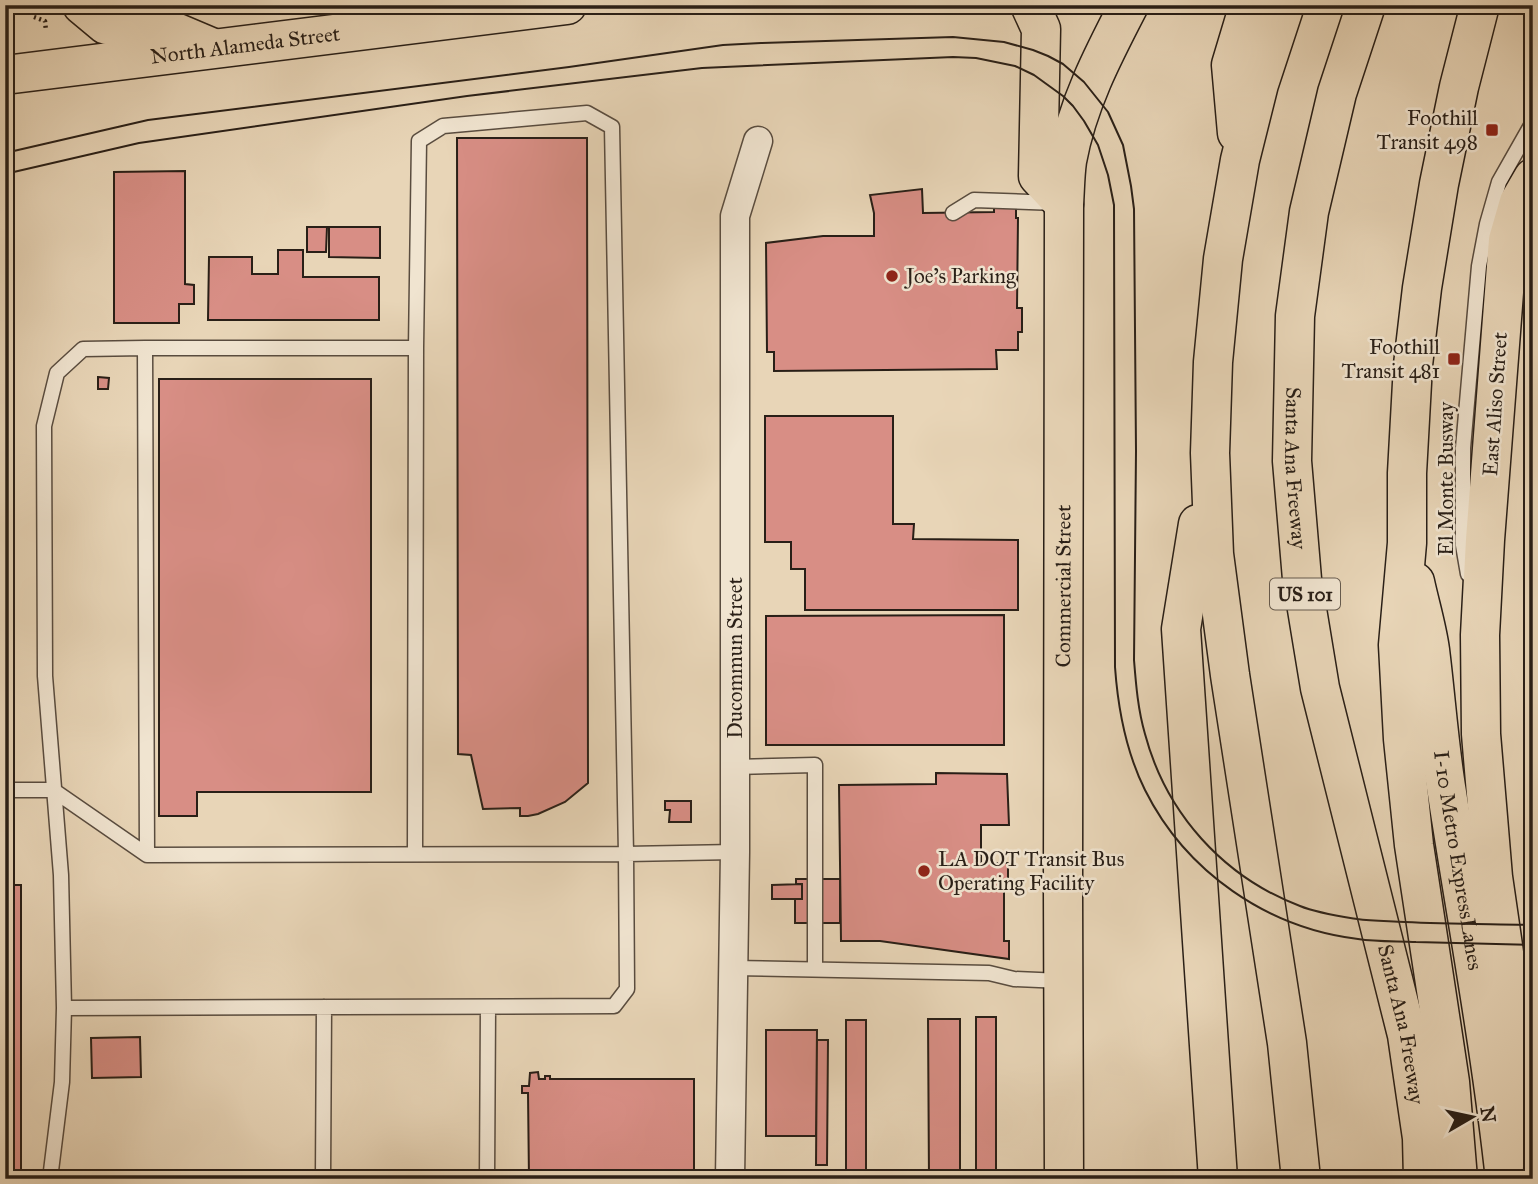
<svg xmlns="http://www.w3.org/2000/svg" width="1538" height="1184" font-family="'IM FELL Great Primer',serif">
  <rect width="100%" height="100%" fill="#e8d5b7"/>
  <filter id="stains"><feTurbulence type="fractalNoise" baseFrequency=".00286" numOctaves="4"/><feColorMatrix values="0 0 0 0 .2 0 0 0 0 .09 0 0 0 0 .02 0 0 0 .5 -.17"/></filter>
  <radialGradient id="worn" r=".72"><stop offset=".6" stop-color="#630" stop-opacity="0"/><stop offset="1" stop-color="#630" stop-opacity=".3"/></radialGradient>
  <path fill="#d88e85" stroke="#291f17" stroke-width="2" d="M457 138H587L588 783 565 802 538 814 528 816H520V808L483 809 471 755 458 754Z
    M185 171V284L194 285V304H179V323H114V172Z
    M922 189 923 213 994 212V206H1016V218H1018L1017 308H1022V332H1018V350H996L997 369 774 371V352H767L766 243 823 236H874V213L870 195Z
    M307 227H327L326 252H307Z
    M329 227H380V258L329 257Z
    M278 250H303V277H379V320H208L209 257H252V274H278Z
    M98 377 109 378 108 389H98Z
    M159 379H371V792H197V816H159Z
    M765 416H893V524H914L913 539 1018 540V610H805V569H791V542H765Z
    M1004 615V745H766V616Z
    M936 773 1007 774 1009 825H981V863H1008V886H1004V941H1009V959L880 941H841L839 785 936 784Z
    M665 801H691V822H669L670 810H665Z
    M796 879H840V923H795V899H802V884H796Z
    M802 884V899H772V885Z
    M5 885H21V1171H5Z
    M976 1017H996V1179H976Z
    M928 1019H960V1179H929Z
    M846 1020H866V1179H846Z
    M766 1030H817L816 1136H766Z
    M140 1037 141 1077 92 1078 91 1038Z
    M817 1040H828L827 1165H816Z
    M538 1072 539 1079H545V1076H550V1079H694V1179H529L528 1093H522V1086H529L530 1073Z"/>
  <g fill="none" stroke-linecap="round" stroke-linejoin="round">
    <defs>
      <path id="service" d="M953 213 974 200 1056 203
        M145 348 147 855
        M1468 574 1463 545V448L1479 266 1487 224 1499 182 1533 122
        M735 767 815 765V969
        M5 790H53L147 855 626 854 735 852
        M733 968 989 973 1014 979 1062 981
        M64 1008 614 1006 627 989 626 854 612 127 587 113 443 126 419 141 416 348 415 854
        M50 1179 62 1082 64 1008 61 875 45 676 44 426 57 373 83 349 145 348H416
        M323 1179 324 1007
        M487 1179 488 1007"/>
      <path id="minor" d="M730 1179 735 852V216L758 141"/>
      <g id="primary">
        <path d="M82 5 106 25 123 27 161 26 213 48"/>
        <path d="M1030 5 1041 29 1038 176 1064 204"/>
        <path id="s1" d="M5 75 567 5"/>
        <path id="s2" d="M1064 1179 1063 888 1064 204C1065 190 1065 175 1067 161 1077 105 1103 55 1129 5"/>
      </g>
      <g id="motorway">
        <path d="M1285 5 1259 84 1240 160 1223 259 1213 362 1210 453 1214 554 1230 675 1287 1043 1301 1179"/>
        <path id="s3" d="M1366 5 1337 93 1309 212 1295 316 1292 461 1302 579 1320 688 1407 1035 1422 1138 1423 1179"/>
        <path d="M1237 133 1231 65 1249 5"/>
        <path d="M1533 178 1519 202 1508 240 1485 540 1480 635 1481 734 1493 877 1533 1152"/>
        <path d="M1198 524 1181 629 1218 1179"/>
        <path id="s4" d="M1415 582C1420 605 1427 628 1430 650 1436 698 1439 746 1447 793 1467 922 1491 1050 1505 1179"/>
        <path d="M1458 1179 1450 1082 1414 845 1403 739 1398 645 1407 543V473L1413 365 1422 288 1439 184 1459 87 1480 5"/>
      </g>
    </defs>
    <use href="#service" stroke="#594c3f" stroke-width="17"/>
    <use href="#minor" stroke="#594c3f" stroke-width="31"/>
    <use href="#primary" stroke="#291f17" stroke-width="41"/>
    <use href="#motorway" stroke="#291f17" stroke-width="41"/>
    <path stroke="#291f17" stroke-width="4.5" stroke-dasharray="2 3.5" stroke-linecap="butt" d="M34 17 45 21 46 31"/>
    <use href="#service" stroke="#f0e4d0" stroke-width="14"/>
    <use href="#minor" stroke="#f0e4d0" stroke-width="28"/>
    <use href="#primary" stroke="#e8d5b7" stroke-width="38"/>
    <use href="#motorway" stroke="#e8d5b7" stroke-width="38"/>
    <path stroke="#291f17" stroke-width="2" d="M5 153 148 120 569 67 723 45 761 43 953 37 1004 42 1033 50 1048 56 1063 64 1084 82 1108 112 1123 145 1131 186 1134 209 1136 451 1134 660C1136 685 1138 710 1145 734 1166 813 1223 877 1300 906 1317 913 1338 916 1357 919 1372 921 1389 921 1405 922 1447 924 1490 924 1533 925
      M5 174 139 143 467 96 702 68 953 57 976 58 1015 66 1034 75 1063 96 1073 106 1084 121 1098 145 1108 175 1114 205 1115 667C1118 709 1126 752 1145 790 1186 872 1267 928 1358 939 1377 942 1397 941 1416 942 1455 943 1494 944 1533 945"/>
  </g>
  <g fill="#8f2418" stroke="#f0e4d0" stroke-width="2.5">
    <rect x="1485" y="123" width="14" height="14" rx="3.5"/>
    <circle cx="892" cy="276" r="7"/>
    <rect x="1447" y="352" width="14" height="14" rx="3.5"/>
    <circle cx="924" cy="871" r="7"/>
  </g>
  <g text-anchor="middle" stroke-width="5" stroke-linejoin="round" paint-order="stroke">
    <rect fill="#f0e4d0" stroke="#655a4e" stroke-width="2" x="1270" y="578.5" width="70" height="31" rx="5"/>
    <g font-size="19" font-weight="bold" fill="#291f17">
      <text x="1305" y="601">US 101</text>
    </g>
    <g font-size="21" fill="#291f17" stroke="#f0e4d0">
      <text dy="7" stroke="none"><textPath href="#s1" startOffset="242">North Alameda Street</textPath></text>
      <text transform="translate(1495 404) rotate(-86)" y="7">East Aliso Street</text>
      <text dy="7" stroke="none"><textPath href="#s3" startOffset="472">Santa Ana Freeway</textPath></text>
      <text transform="translate(1446 479) rotate(-90)" y="7">El Monte Busway</text>
      <text dy="7" stroke="none"><textPath href="#s2" startOffset="593">Commercial Street</textPath></text>
      <text transform="translate(735 658) rotate(-90)" y="7">Ducommun Street</text>
      <text dy="7" stroke="none"><textPath href="#s4" startOffset="282">I-10 Metro ExpressLanes</textPath></text>
      <text dy="7" stroke="none"><textPath href="#s3" startOffset="1040">Santa Ana Freeway</textPath></text>
    </g>
    <g font-size="21" fill="#291f17" stroke="#f0e4d0" text-anchor="end">
      <text x="1478" y="125">Foothill<tspan x="1478" dy="24">Transit 498</tspan></text>
      <text x="906" y="283" text-anchor="start">Joe's Parking</text>
      <text x="1440" y="354">Foothill<tspan x="1440" dy="24">Transit 481</tspan></text>
      <text x="938" y="866" text-anchor="start">LA DOT Transit Bus<tspan x="938" dy="24">Operating Facility</tspan></text>
    </g>
  </g>
  <rect width="1538" height="1184" fill="none" stroke="#e8d5b7" stroke-width="28"/>
  <rect x="7" y="7" width="1524" height="1170" fill="none" stroke="#291f17" stroke-width="3.5"/>
  <rect x="14" y="14" width="1510" height="1156" fill="none" stroke="#291f17" stroke-width="2"/>
  <g transform="translate(1472 1117) rotate(81)" stroke="#f0e4d0" stroke-width="5" paint-order="stroke">
  <path d="M0-5L12 26L0 18L-12 26Z" fill="#291f17"/>
  <text y="-10" font-size="19" font-weight="bold" text-anchor="middle" fill="#291f17">N</text>
  </g>
  <rect width="100%" height="100%" filter="url(#stains)"/>
  <rect width="100%" height="100%" fill="url(#worn)"/>
</svg>
